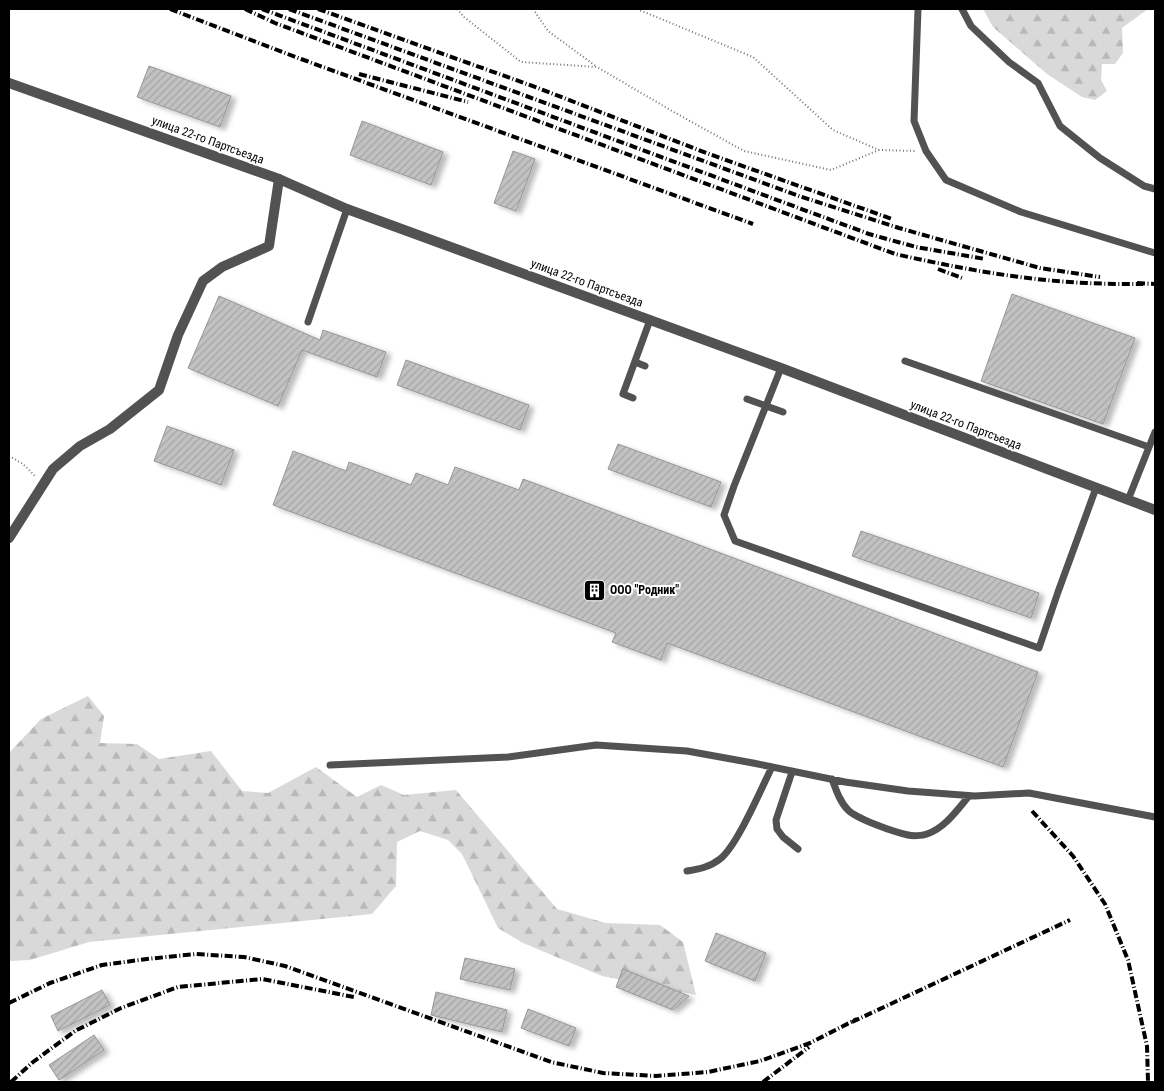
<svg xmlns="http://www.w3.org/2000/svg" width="1164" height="1091" font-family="'Roboto Condensed',sans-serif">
  <defs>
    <pattern id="forest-firs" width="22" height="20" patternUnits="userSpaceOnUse" patternTransform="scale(1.25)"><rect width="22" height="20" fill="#d9d9d9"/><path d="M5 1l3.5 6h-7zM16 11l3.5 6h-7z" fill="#b8b8b8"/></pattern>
    <pattern id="building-hatch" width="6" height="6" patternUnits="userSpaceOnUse" patternTransform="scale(1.25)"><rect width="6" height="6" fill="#c2c2c2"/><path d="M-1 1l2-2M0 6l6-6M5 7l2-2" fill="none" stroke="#a5a5a5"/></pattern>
    <filter id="shadow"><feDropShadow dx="5" dy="3" stdDeviation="2.5" flood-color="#0004"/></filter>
  </defs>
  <rect width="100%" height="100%" fill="#fff"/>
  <path fill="url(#forest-firs)" d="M983 9H1148L1122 28 1123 53 1115 64H1102L1101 80 1107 91 1095 100 1082 97 1047 74 993 27Z
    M88 696 104 716 100 743 137 744 159 759 211 751 242 791 268 793 316 767 357 797 381 785 404 795 456 790 557 909 606 923 660 925 683 942 696 995 602 976 523 943 498 928 462 854 448 840 420 831 397 842 396 886 372 914 89 942 30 960 9 961V753L41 719Z"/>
  <path fill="url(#building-hatch)" stroke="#969696" filter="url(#shadow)" d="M149 66 231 96 220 127 137 97Z
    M362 121 443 152 431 185 350 155Z
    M513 151 535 159 516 211 494 203Z
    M1012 294 1135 338 1103 424 981 381Z
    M219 296 320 340 323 330 386 352 377 377 302 350 278 406 188 368Z
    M406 360 529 405 520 430 397 385Z
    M167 426 234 450 221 485 154 461Z
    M618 444 721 482 711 507 608 469Z
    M293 451 346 471 349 462 411 485 416 473 448 485 455 467 519 490 523 479 1038 672 1003 767 667 643 661 660 612 642 616 633 273 505Z
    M861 531 1039 593 1031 618 852 556Z
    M716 933 766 953 755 981 705 961Z
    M465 958 515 969 510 990 460 979Z
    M623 969 689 996 673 1010 616 987Z
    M102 990 110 1005 58 1031 51 1016Z
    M436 992 507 1010 502 1032 431 1015Z
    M528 1009 576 1028 569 1046 521 1028Z
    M94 1035 104 1050 59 1080 49 1065Z"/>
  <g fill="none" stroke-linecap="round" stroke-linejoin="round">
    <path stroke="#747474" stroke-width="2" stroke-dasharray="1 2.5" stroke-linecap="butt" d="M457 9 464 17 521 62 597 67 672 111 744 151 831 170 879 150
      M533 9 548 31 597 67
      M637 9 753 57 833 130 879 150 916 151
      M9 456 23 464 36 477"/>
    <path stroke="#525252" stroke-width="7" d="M918 9 914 121 926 151 946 180 1021 212 1155 253
      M962 9 971 26 1009 62 1038 83 1060 126 1100 158 1144 186 1155 189
      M308 322 347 209
      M905 361 1149 447
      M635 362 645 366
      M781 368 734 486 724 515 735 541 1039 648 1058 592 1096 488
      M633 398 623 394 650 320
      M747 399 783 412
      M1128 500 1155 432
      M330 765 508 757 596 745 687 751 753 763 845 782 908 791 975 796 1029 793 1155 817
      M792 772 776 820 777 829 783 837 798 849
      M832 779C836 790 840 802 848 810 857 819 894 832 908 835 912 836 922 836 927 834 945 828 957 810 969 796
      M687 871C699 869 710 867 720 859 737 846 761 789 772 767"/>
    <path stroke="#525252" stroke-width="10" d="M9 538 53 469 80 446 110 429 159 390 178 335 203 281 222 267 269 246 279 179"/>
    <path stroke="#525252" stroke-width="10" d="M9 83 279 179 347 209 781 368 1155 510"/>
    <path stroke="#000" stroke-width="4" stroke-dasharray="8 2.5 1 2.5" stroke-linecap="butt" d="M170 9 306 61
      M245 9 275 23 895 254C958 268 1021 280 1086 283 1105 284 1124 284 1143 284
      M262 9 869 234 916 247 985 259
      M289 9 799 196 899 228 1040 268 1100 277
      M318 9 538 88 709 154 892 219
      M301 59 753 224
      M359 74 468 102
      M938 269 962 278
      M1137 283 1155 284
      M1032 811 1073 856 1105 904 1128 960 1147 1046 1148 1082
      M9 1003 50 983 102 965 147 959 196 954 244 957 285 966 551 1062 603 1073 656 1076 708 1072 760 1061 810 1043 857 1019
      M852 1022 1070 920
      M11 1082 33 1062 75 1031 121 1008 178 987 262 979 354 997
      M763 1082 809 1047"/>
  </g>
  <defs>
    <symbol id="building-square" viewBox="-11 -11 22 22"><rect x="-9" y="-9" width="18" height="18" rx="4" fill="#000" stroke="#fff"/><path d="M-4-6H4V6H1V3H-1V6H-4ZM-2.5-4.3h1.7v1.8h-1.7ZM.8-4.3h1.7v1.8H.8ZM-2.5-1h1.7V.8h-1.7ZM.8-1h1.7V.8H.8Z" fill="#fff"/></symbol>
  </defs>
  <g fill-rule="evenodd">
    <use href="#building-square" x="582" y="578" width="25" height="25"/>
  </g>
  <g text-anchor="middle" stroke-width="4" stroke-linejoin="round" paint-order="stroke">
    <g font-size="12" fill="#000" stroke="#fff">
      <text transform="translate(208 140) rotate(20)" y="4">улица 22-го Партсъезда</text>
      <text transform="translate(587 283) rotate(20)" y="4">улица 22-го Партсъезда</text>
      <text transform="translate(966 425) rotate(21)" y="4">улица 22-го Партсъезда</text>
    </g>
    <g font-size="12" font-weight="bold" fill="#000" stroke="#fff" text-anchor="start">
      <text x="610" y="594">ООО "Родник"</text>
    </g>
  </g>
  <rect width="1164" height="1091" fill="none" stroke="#000000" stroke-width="20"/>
</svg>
